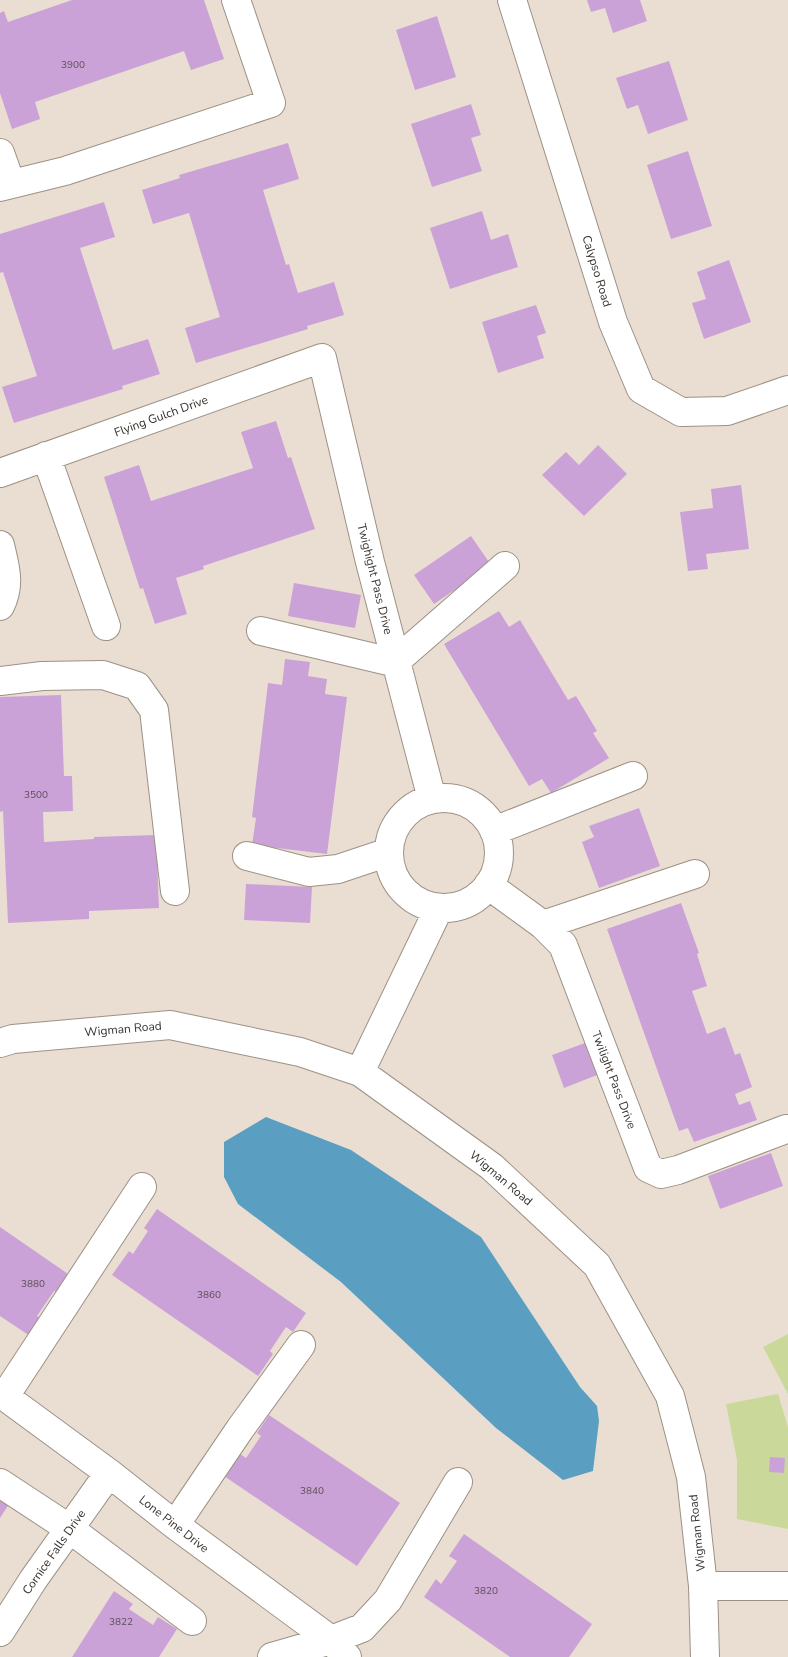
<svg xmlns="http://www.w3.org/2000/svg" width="788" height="1657" font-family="'Nunito Sans',sans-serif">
  <rect width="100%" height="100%" fill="#eaded2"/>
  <path fill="#cad99a" d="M788 1334V1394L763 1347Z
    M778 1394 788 1427V1529L737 1519V1460L726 1404Z"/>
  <path fill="#5a9fc2" d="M266 1117 351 1150 481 1237 580 1387 597 1406 599 1421 593 1471 563 1480 496 1428 341 1282 238 1204 224 1177V1142Z"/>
  <path fill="#cba2d7" d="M72 0H204L224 59 191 70 184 51 35 102 40 119 12 129 0 93V13L4 11 8 22Z
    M587 0H640L647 21 613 33 605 8 591 12Z
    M437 16 456 77 415 90 396 30Z
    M669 61 688 120 648 134 638 105 627 109 616 78Z
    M471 104 481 135 471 138 482 171 432 187 411 124Z
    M288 143 299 179 263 190 286 265 289 264 298 293 334 282 344 315 307 326 308 329 196 363 185 328 220 317 189 213 153 224 142 190 180 178 179 175Z
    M688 151 712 226 671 239 647 165Z
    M104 202 115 237 80 248 113 350 148 339 160 374 122 386 123 389 14 423 2 387 37 376 3 272 0 273V234Z
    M482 211 491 240 508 234 518 267 450 289 430 228Z
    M729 260 751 322 704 339 692 303 706 299 697 272Z
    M536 305 546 333 537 336 544 358 498 373 482 322Z
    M276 421 288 458 291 457 315 529 203 566 204 569 176 578 187 614 155 624 143 588 140 589 104 477 139 465 151 501 253 468 241 432Z
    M598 445 627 474 584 516 542 475 566 452 579 465Z
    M741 485 749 549 706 554 708 569 688 571 680 512 713 508 711 489Z
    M471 536 491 565 434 604 414 575Z
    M294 583 361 595 355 628 288 616Z
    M499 611 509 627 520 620 568 700 576 696 597 731 593 733 609 758 551 793 542 779 529 786 444 644Z
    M285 659 310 662 308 676 327 679 325 694 347 697 327 854 252 845 256 818 252 817 268 683 282 685Z
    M61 695 64 776H72L73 811 43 812 44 842 94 839V837L156 835 159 908 89 911V919L8 923 3 811 0 812V697Z
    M639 808 660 866 599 888 582 842 594 837 589 826Z
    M246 884 312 887 310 923 244 920Z
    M681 903 699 953 697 954 707 986 692 991 707 1034 725 1027 735 1055 740 1053 752 1087 735 1094 739 1105 750 1101 757 1120 694 1142 688 1128 679 1131 607 929Z
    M585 1043 597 1075 564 1088 552 1055Z
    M771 1153 783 1186 720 1209 708 1176Z
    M157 1209 306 1313 293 1332 286 1327 270 1351 273 1354 258 1376 112 1275 129 1251 133 1254 148 1231 144 1228Z
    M0 1227 71 1276 59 1294 54 1291 37 1316 41 1319 30 1336 0 1316Z
    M269 1415 400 1503 357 1566 224 1476 240 1454 246 1458 261 1436 257 1433Z
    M770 1457 785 1458 784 1473 769 1472Z
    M0 1498 9 1504 0 1518Z
    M464 1534 592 1624 569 1657H510L424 1597 436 1579 441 1584 457 1561 449 1556Z
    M114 1591 133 1604 129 1609 153 1625 158 1617 177 1629 159 1657H72Z"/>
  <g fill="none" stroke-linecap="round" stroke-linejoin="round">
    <defs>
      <path id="minor" d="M512 0 613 322 641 389 681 412 727 411 788 390
        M0 153 11 184
        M0 187 65 171 271 103 236 0
        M46 456 106 626
        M0 473 322 358 370 562 432 799
        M0 545C5 567 11 584 0 606
        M261 631 392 662 396 661 505 566
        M0 681 42 676 103 675 137 686 154 710 175 891
        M389 853a55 55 0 1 1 110 0a55 55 0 1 1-110 0Z
        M494 831 633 776
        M247 856 309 872 338 869 389 852
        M488 885 543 925 563 945 648 1168 661 1174 678 1170 786 1129
        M543 925 695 874
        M0 1043 13 1039 170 1025 300 1052 360 1072 492 1167 597 1265 670 1396 691 1477 703 1586 705 1657
        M360 1072 439 908
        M0 1393 109 1473 175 1525 331 1640 347 1657
        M5 1396 142 1187
        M0 1483 70 1529 192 1621
        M175 1525 240 1429 301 1345
        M703 1586H788
        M0 1632 33 1580 109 1473
        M272 1657 331 1640 362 1628 388 1600 458 1482"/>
    </defs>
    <use href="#minor" stroke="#9c9185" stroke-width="30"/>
    <use href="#minor" stroke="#fff" stroke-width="28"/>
  </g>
  <g text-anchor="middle" stroke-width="4" stroke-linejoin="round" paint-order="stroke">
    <g font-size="10" fill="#5c4f58">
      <text x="73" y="68">3900</text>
      <text x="36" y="798">3500</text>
      <text x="33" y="1287">3880</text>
      <text x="209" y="1298">3860</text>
      <text x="312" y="1494">3840</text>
      <text x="486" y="1594">3820</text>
      <text x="121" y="1625">3822</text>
    </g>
    <g font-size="12" fill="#37332e" stroke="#fff">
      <text transform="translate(597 271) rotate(73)" y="4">Calypso Road</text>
      <text transform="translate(161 416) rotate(-20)" y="4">Flying Gulch Drive</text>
      <text transform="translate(375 579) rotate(76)" y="4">Twighight Pass Drive</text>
      <text transform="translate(123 1029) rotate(-5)" y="4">Wigman Road</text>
      <text transform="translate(614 1080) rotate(69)" y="4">Twilight Pass Drive</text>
      <text transform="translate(501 1178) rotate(40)" y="4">Wigman Road</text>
      <text transform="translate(174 1524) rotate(38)" y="4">Lone Pine Drive</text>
      <text transform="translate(697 1533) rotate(-96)" y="4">Wigman Road</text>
      <text transform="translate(54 1552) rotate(-55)" y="4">Cornice Falls Drive</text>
    </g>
  </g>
</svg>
